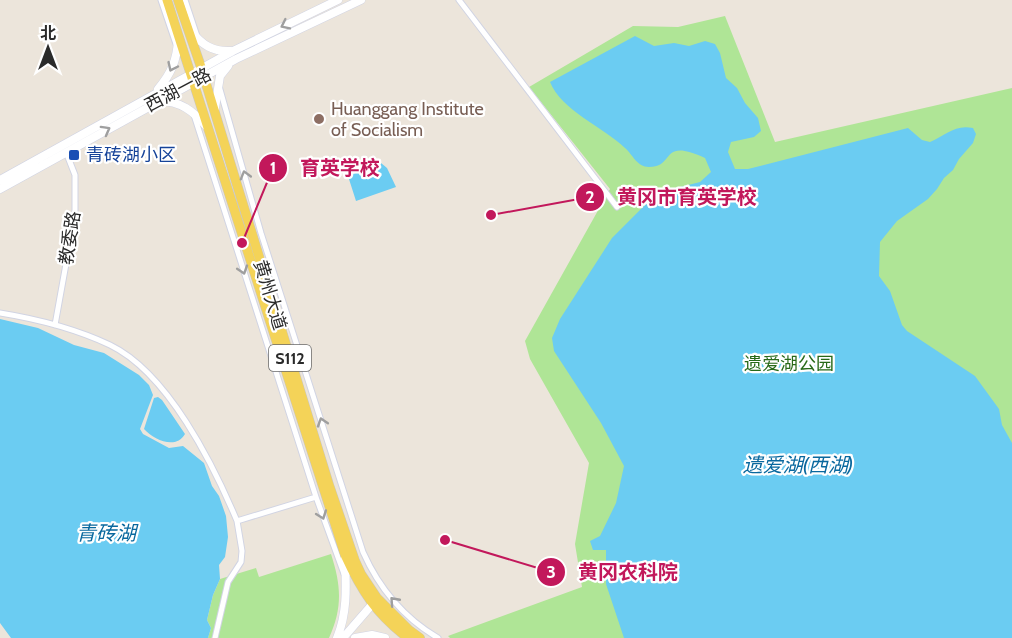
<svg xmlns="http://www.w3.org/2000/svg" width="1012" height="638" font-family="Cabin,'Noto Sans SC',sans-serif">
  <rect width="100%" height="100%" fill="#ece5db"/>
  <path fill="#afe596" d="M725 16 775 142 1012 88V638H450L448 636 582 587 575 544 589 463 530 359 525 341 610 189 529 87 633 26 678 27Z
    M331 554C341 585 343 607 329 638H208L211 628 207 620 213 595 220 579 256 568 259 577Z"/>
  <path fill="#6bccf2" d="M635 36 654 46 674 43 689 46 705 41 715 44 720 53 726 78 737 88 745 103 758 118 761 131 754 137 731 142 728 152 735 169H748L908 128 922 140 930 142C946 135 955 124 973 128L976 134 973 143 959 159 953 170 944 178 937 189 928 199 897 221 880 242 879 276 890 291 902 325 907 331 975 376 999 409 1002 425 1012 443V638H624L606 584V550H593L590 541 600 536 616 503 624 466 601 423 554 351 552 338 560 319 612 238 657 193 700 182 711 172 705 158C659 137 676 167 649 167 637 167 633 155 625 148 603 127 561 110 550 82Z
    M381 163 387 168 396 187 356 201 348 176Z
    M0 319 38 328 74 345 104 353 139 375 149 385 153 395 140 429 143 434 169 448 183 446 204 463 212 486 219 496 226 516 228 537 225 557 219 565 220 579 213 595 207 620 211 628 208 638H11L0 623Z
    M158 397 162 400 185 434C176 450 154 440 144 429L154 398Z"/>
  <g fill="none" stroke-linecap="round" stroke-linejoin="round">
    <defs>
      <path id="street" d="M161 0 176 44
        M185 0 197 36
        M459 0 617 207
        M219 86 261 233 363 552C379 588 404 618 438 638
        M194 115 316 497 344 574
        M0 313C37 319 76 329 110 345 168 373 213 464 237 521L316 497
        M55 325 75 214V175L66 152
        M215 638 228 582 241 562 242 551 237 521"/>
      <path id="secondary" d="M191 31C202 45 213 52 231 51
        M158 89C171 74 177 60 178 40
        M159 101C181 101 193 111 207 127
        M215 108 220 76 228 66
        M0 180 233 51 338 0
        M0 189 236 59 361 0
        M337 638C348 611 346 585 345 556
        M343 638 376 600
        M355 638 372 635 385 638"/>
      <path id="primary" d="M167 0 345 555C361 590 376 614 408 638
        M178 0 200 64 329 485 355 561 361 574 377 598 409 630 420 638"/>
    </defs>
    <use href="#street" stroke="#d1d4e3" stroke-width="7"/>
    <use href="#secondary" stroke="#d1d4e3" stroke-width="9"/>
    <use href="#primary" stroke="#c8c8c8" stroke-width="10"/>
    <use href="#street" stroke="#fff" stroke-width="5"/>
    <use href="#secondary" stroke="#fff" stroke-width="8"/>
    <use href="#primary" stroke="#f4d358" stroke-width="9"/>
  </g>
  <defs><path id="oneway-chevron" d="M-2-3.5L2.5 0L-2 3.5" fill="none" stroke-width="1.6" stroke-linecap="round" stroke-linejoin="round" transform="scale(1.5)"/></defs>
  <g stroke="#9f9f9f">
    <use href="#oneway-chevron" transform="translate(285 25) rotate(154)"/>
    <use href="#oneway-chevron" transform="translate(172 67) rotate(115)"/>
    <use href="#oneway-chevron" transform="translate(106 130) rotate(-29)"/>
    <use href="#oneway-chevron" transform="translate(245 175) rotate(-106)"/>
    <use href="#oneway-chevron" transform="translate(243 270) rotate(72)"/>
    <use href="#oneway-chevron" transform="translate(322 422) rotate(-108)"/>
    <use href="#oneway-chevron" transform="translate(322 515) rotate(70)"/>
    <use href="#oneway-chevron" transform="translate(394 601) rotate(-132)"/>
  </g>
  <circle fill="#8d6e63" stroke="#fff" stroke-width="2" cx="319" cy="119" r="6"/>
  <rect fill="#1a4fb4" stroke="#fff" stroke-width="2" x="68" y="149" width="12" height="12" rx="3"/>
  <g text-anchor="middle" stroke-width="4.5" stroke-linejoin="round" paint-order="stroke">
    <rect fill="#fff" stroke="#6a6a6a" stroke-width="1.5" x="269" y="345" width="42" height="26" rx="4.5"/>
    <g font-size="16" font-weight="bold" fill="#2a2a2a">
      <text x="290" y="364">S112</text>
    </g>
    <g font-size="18" fill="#2a2a2a" stroke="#fff">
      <text transform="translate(178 90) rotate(-28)" y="6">西湖一路</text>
      <text transform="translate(70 238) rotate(-81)" y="6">教委路</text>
      <text transform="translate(270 295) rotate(73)" y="6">黄州大道</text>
    </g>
    <g font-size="18" fill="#785e54" stroke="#fff" text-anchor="start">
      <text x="331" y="115">Huanggang Institute<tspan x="331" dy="21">of Socialism</tspan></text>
    </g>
    <g font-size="18" fill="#164399" stroke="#fff" text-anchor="start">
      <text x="86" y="161">青砖湖小区</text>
    </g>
    <g font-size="18" fill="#276918" stroke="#fff">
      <text x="789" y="370">遗爱湖公园</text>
    </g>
    <g font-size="20" font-style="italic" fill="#09689e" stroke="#fff">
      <text x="798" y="472">遗爱湖(西湖)</text>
      <text x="106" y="540">青砖湖</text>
    </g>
  </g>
  <path fill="none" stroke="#c2185b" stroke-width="2" d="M242 243L273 168M491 215L590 197M445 540L551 572"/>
  <g fill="#c2185b" stroke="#fff" stroke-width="2">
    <circle cx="242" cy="243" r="6"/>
    <circle cx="491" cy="215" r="6"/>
    <circle cx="445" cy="540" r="6"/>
    <circle cx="273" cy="168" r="15"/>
    <circle cx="590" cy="197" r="15"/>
    <circle cx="551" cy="572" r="15"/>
  </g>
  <g font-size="18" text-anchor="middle" font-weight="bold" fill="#fff">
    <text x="273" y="174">1</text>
    <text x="590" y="203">2</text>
    <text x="551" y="578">3</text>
  </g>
  <g font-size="20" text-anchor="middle" font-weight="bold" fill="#c2185b" stroke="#fff" stroke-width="4.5" stroke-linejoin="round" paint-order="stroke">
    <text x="340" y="175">育英学校</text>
    <text x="687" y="204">黄冈市育英学校</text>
    <text x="628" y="579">黄冈农科院</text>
  </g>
  <g transform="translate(48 48)" stroke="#ffffff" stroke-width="4.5" paint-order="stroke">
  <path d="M0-4.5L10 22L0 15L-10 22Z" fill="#2a2a2a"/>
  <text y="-9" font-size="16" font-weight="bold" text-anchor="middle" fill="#2a2a2a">北</text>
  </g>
</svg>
